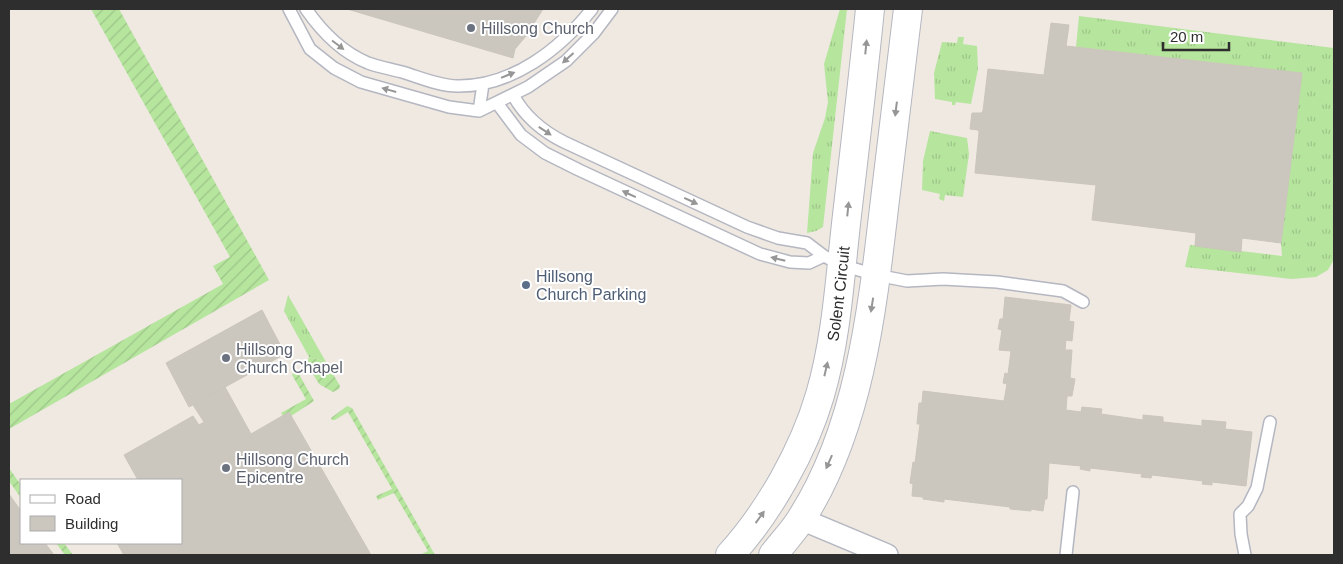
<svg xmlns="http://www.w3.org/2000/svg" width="1343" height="564" font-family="Arial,sans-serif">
  <defs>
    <pattern id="grass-tufts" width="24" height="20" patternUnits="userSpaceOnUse" patternTransform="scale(1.25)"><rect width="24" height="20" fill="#b6e59e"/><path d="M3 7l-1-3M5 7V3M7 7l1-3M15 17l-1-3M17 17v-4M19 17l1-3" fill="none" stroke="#9dc588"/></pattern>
    <pattern id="garden-furrows" width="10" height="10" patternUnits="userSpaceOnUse" patternTransform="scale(1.25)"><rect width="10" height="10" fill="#b6e59e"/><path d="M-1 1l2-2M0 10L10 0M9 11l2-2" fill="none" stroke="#9dc588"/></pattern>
  </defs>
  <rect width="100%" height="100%" fill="#efe9e1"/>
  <path fill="url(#grass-tufts)" d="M840 9H847L823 227 816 231 807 233 813 153 825 118 828 102 824 64Z
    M1079 16 1334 48V259L1328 270 1316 277 1291 279 1185 267 1190 245 1282 256 1281 243 1302 73 1076 47Z
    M958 37H964L963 44 977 46 978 69 971 104 956 102 955 105H952V102L935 99 934 73 942 42 957 43Z
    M930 131 967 138 969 154 963 197 945 195 944 201 939 199 940 194 922 190 923 161Z
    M288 295 326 362 309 357 284 311Z"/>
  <path fill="url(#garden-furrows)" d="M91 9H119L269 280 9 429V404L223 284 213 266 230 257Z
    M309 357 326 362 340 386 339 389 333 392 319 384 307 364Z
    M295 367 314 401 291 416 289 412 283 416 281 413 306 399 292 375Z
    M347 406 352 408 435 555H420L428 551 394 493 378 500 376 496 392 489 348 412 335 420H332L331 418Z
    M9 468 21 485V498L9 481Z
    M56 543H64L73 555H65Z"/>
  <path fill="#cbc7bf" stroke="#cbc5ba" d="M347 9H543L526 36 515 49 513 58Z
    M1051 23 1069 25 1066 46 1302 73 1281 243 1242 238 1241 252 1195 246 1196 233 1092 220 1096 185 975 173 979 132 978 130 970 129 972 113H981L983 111 988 69 1044 75Z
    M1005 297 1071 305 1069 321 1074 322 1072 341 1066 340 1065 350H1072L1070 378 1075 379 1072 396H1067L1066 410 1081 412 1082 407 1102 409 1101 414 1143 420V415L1163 417V422L1202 426V420L1226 422 1225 429 1252 432 1246 486 1212 482V485L1202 484 1203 481 1152 475 1151 478 1141 477 1142 474 1090 468V471L1080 469 1081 466 1049 463 1047 499H1045L1043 511 1031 509V511L1010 509V507L944 499V502L923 499V497L912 496 913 484 910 483 913 462 915 463 920 424H917L919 403H922L923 391 1004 401 1007 384 1003 383 1005 373 1008 374 1011 351 999 350 1002 330 998 329 1000 319H1003Z
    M262 310 285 354 189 407 166 363Z
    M225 387 251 434 289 412 371 555H124L117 543H181V480H138L124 455 193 416 199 425 204 422 193 405Z
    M9 494 21 511V543H45L54 555H9Z"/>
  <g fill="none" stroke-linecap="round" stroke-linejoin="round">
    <defs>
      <path id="service" d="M289 9 310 49 334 68 361 82 449 107 479 111 528 87 566 61 594 33 612 9
        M306 9C322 32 341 52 368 63 379 67 391 69 402 72 419 77 439 86 457 86 512 87 560 49 592 9
        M513 95C525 117 542 131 564 142L747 227 778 238 807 243 824 256 841 265 876 275 907 281 943 279 997 282 1063 291 1083 302
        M497 103 521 135 545 153 579 170 760 254 790 262 809 263 824 256
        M479 111 483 84
        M1066 555 1073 492
        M1245 555 1241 534 1240 514 1248 506 1257 488 1270 422"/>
      <path id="minor" d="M801 519 887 555"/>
      <g id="tertiary">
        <path id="s1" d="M730 555C769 512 804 450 820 395 837 337 840 275 847 215 855 147 863 78 870 9"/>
        <path d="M773 555C782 543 793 532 801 519 859 429 872 312 884 208 892 141 900 75 908 9"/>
      </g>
    </defs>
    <use href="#service" stroke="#b4b7c1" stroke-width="14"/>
    <use href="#minor" stroke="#b4b7c1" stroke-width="24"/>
    <use href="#tertiary" stroke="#b4b7c1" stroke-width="30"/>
    <use href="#service" stroke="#fff" stroke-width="11"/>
    <use href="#minor" stroke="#fff" stroke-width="21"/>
    <use href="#tertiary" stroke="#fff" stroke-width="28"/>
  </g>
  <defs><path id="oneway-solid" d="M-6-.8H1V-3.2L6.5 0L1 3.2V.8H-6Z" transform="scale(1.25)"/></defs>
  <g fill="#969696">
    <use href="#oneway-solid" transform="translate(338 45) rotate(37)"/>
    <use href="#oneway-solid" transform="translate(866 47) rotate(-84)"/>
    <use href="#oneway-solid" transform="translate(568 58) rotate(138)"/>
    <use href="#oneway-solid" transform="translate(508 75) rotate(-22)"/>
    <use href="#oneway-solid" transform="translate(389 90) rotate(-164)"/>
    <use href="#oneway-solid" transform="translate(896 109) rotate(97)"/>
    <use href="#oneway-solid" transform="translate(545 131) rotate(33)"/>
    <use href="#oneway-solid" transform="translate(629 194) rotate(-155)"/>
    <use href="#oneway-solid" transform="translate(691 201) rotate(25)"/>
    <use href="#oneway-solid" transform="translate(848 209) rotate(-84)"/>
    <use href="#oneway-solid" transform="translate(778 259) rotate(-166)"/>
    <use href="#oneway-solid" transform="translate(872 305) rotate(99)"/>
    <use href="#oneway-solid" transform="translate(826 369) rotate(-77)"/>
    <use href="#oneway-solid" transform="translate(829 462) rotate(114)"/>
    <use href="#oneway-solid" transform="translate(760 517) rotate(-54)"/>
  </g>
  <g fill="#6b7280" stroke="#fff" stroke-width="2">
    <circle cx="471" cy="28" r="5"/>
    <circle cx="226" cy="358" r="5"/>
    <circle cx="226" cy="468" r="5"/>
  </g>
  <circle fill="#5c6f8a" stroke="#fff" stroke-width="2" cx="526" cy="285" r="5"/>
  <g text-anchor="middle" stroke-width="4" stroke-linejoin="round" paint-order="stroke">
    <g font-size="16" fill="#5b616d" stroke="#fff" text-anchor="start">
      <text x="481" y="34">Hillsong Church</text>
      <text x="236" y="355">Hillsong<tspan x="236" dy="18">Church Chapel</tspan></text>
      <text x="236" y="465">Hillsong Church<tspan x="236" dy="18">Epicentre</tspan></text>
    </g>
    <g font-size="16" fill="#4e5e75" stroke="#fff" text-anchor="start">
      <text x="536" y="282">Hillsong<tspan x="536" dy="18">Church Parking</tspan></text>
    </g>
    <g font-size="16" fill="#2e2e2e" stroke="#fff">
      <text dy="6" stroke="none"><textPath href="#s1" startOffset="288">Solent Circuit</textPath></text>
    </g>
  </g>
  <rect width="1343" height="564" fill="none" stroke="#2e2e2e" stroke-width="20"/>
  <rect x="20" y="479" width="162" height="65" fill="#ffffff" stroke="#ababab"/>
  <rect x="30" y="495" width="25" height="8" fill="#ffffff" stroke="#ababab"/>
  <text x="65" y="504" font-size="15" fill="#2e2e2e">Road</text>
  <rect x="30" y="516" width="25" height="15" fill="#cbc7bf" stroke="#ababab"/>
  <text x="65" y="529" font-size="15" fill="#2e2e2e">Building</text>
  <path d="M1163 42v8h66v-8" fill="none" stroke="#2e2e2e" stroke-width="2.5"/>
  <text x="1170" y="42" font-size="15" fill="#2e2e2e" stroke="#ffffff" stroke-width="4" paint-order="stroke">20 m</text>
</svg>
